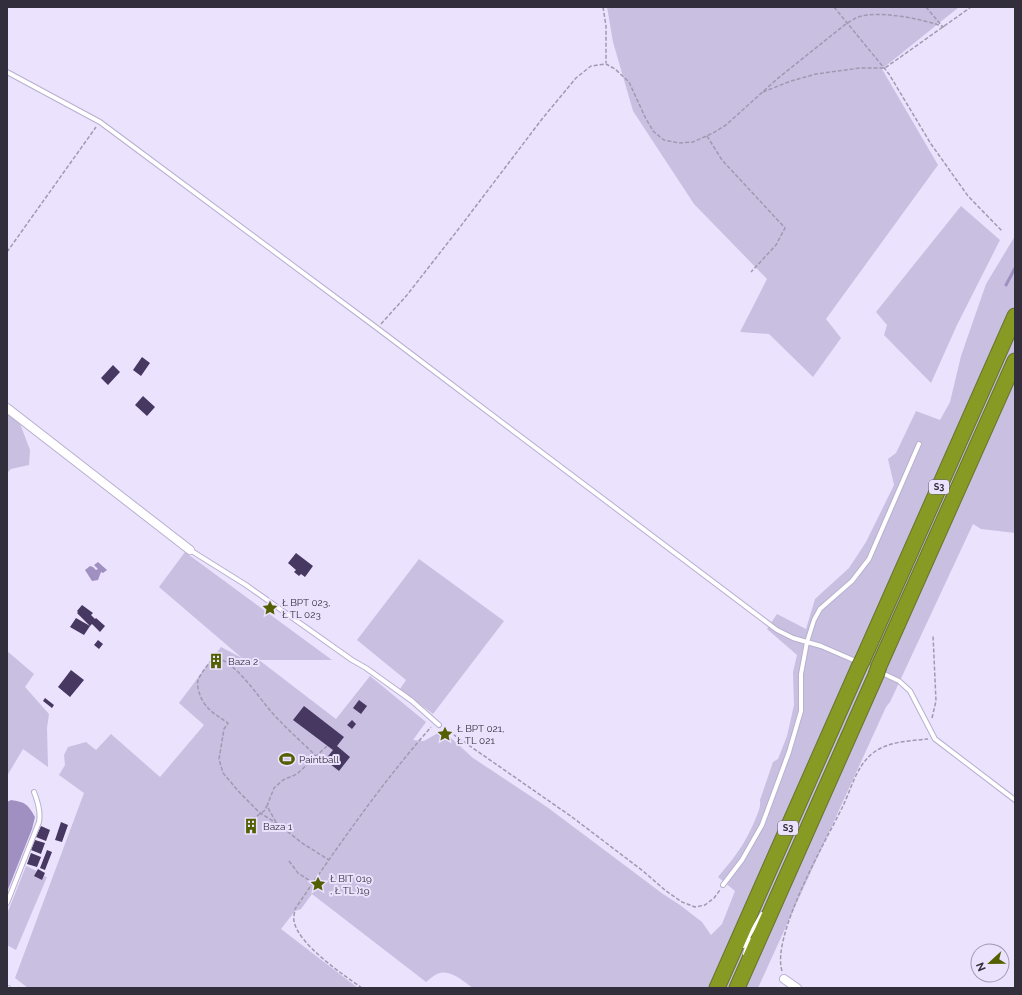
<svg xmlns="http://www.w3.org/2000/svg" width="1022" height="995" font-family="Raleway,sans-serif">
  <rect width="100%" height="100%" fill="#ebe2fe"/>
  <path fill="#c9bfe1" d="M607 7H959L882 69 938 165 826 319 841 338 813 377 769 334 740 332 767 279 694 204 633 111 613 42Z
    M961 206 1000 240 957 325 931 383 884 335 887 325 876 312Z
    M1015 236V533L981 529 973 524 890 702 886 707 758 988H473C464 982 452 970 440 973 435 974 430 979 426 982L312 894 301 909 295 911 281 929 358 988H28L15 978 84 793 59 775 65 765 64 755 68 747 86 742 96 750 111 734 160 777 204 725 179 703 221 647 242 658 159 587 185 552 332 660H259L336 719 370 676 426 722 413 740 424 741 438 733 451 738 473 758 547 807 663 894 680 905 702 922 711 935 722 924 735 891 718 877C735 857 745 844 755 820 758 813 761 807 760 800L773 762 778 759 787 736 794 705 793 672 797 655 767 629 777 614 806 629 815 599 849 568 866 542 894 485 888 459 896 453 916 411 940 420 950 402 961 356 986 284Z
    M7 411 19 421 30 450 29 465 11 469 7 473Z
    M419 559 504 621 433 714 400 689 406 680 357 640Z
    M7 651 34 674 25 687 49 714 47 728 48 767 23 749 7 776Z
    M26 866 37 871 35 876 42 880 44 876 47 877 16 950 7 945V914Z"/>
  <path fill="#a090c1" d="M98 562 107 570 103 573 101 572 98 580 92 581 85 570 90 566 93 567 96 570 98 569 94 565Z
    M11 800C25 802 28 804 35 817L32 829 7 892V802Z"/>
  <g fill="none" stroke-linecap="round" stroke-linejoin="round">
    <path stroke="#a090c1" stroke-width="3" d="M1006 285 1015 268"/>
  </g>
  <path fill="#473862" d="M142 357 150 363 141 376 133 370Z
    M113 365 120 372 108 385 101 378Z
    M143 396 155 407 147 416 135 405Z
    M296 553 313 566 305 577 301 574 299 576 294 572 296 570 288 563Z
    M82 605 93 613 91 615 95 619 96 618 105 626 100 632 92 624 90 626 77 613 78 612 77 611Z
    M76 618 90 626 84 635 70 627Z
    M98 640 103 644 99 649 94 645Z
    M71 670 84 680 70 697 58 687Z
    M45 698 54 705 52 708 43 701Z
    M359 700 367 706 361 714 353 708Z
    M304 706 344 737 337 746 350 757 339 771 325 760 333 750 293 720Z
    M352 720 356 724 352 729 347 725Z
    M61 822 68 825 62 842 55 840Z
    M41 826 50 830 46 841 36 837Z
    M35 840 45 843 41 854 31 850Z
    M47 850 52 852 45 870 40 868Z
    M31 853 41 857 37 867 27 864Z
    M38 869 45 873 42 880 34 876Z"/>
  <g fill="none" stroke-linecap="round" stroke-linejoin="round">
    <defs>
      <path id="service" d="M7 72 100 122 377 328 777 630 793 638 821 646 858 662
        M190 550 246 585 352 660 366 668 412 701 439 725
        M880 672 899 681 910 691 935 739 1015 800
        M723 885 742 860 762 825 789 752 801 711V674L807 642 814 620 820 609 852 581 869 559 919 444
        M7 903 39 822C41 812 38 802 34 792
        M743 946 762 914
        M745 954 749 939
        M7 988H8"/>
      <path id="minor" d="M7 408 190 550
        M784 979 797 988"/>
      <path id="motorway" d="M863 659 1015 316
        M879 666 1015 361
        M717 988 859 667
        M737 988 876 675"/>
    </defs>
    <use href="#service" stroke="#b9afcf" stroke-width="6"/>
    <use href="#minor" stroke="#b9afcf" stroke-width="10"/>
    <use href="#motorway" stroke="#69742c" stroke-width="17"/>
    <path stroke="#a099af" stroke-width="1.5" stroke-dasharray="4 2" stroke-linecap="butt" d="M603 7 606 26V63
      M834 7 889 74 931 144 968 196 1002 231
      M926 7 942 26
      M763 92 791 81 816 74 860 68H885L971 7
      M707 136 722 160 785 228 776 245 751 272
      M7 252 96 127
      M381 324 407 295 457 231 542 119 576 78 591 66 606 64 615 69 629 82 646 119 654 132 664 140 679 143 693 142 713 133 726 125 777 79 847 23C851 21 854 19 858 17 879 10 924 19 944 27
      M932 718 936 701 933 635
      M444 728 572 817 643 871 666 891 682 902 695 907 705 905 714 898 720 890
      M276 822 267 806 274 788 283 780 297 774 327 746
      M247 823 264 811 267 806
      M278 824 260 813 240 793 223 773 219 759 224 729 228 723C215 714 204 709 199 692 198 688 197 684 198 680 202 671 209 664 214 656 237 664 254 691 269 709 283 726 301 741 317 757
      M278 824 302 843 329 860
      M289 861 298 873 313 883
      M782 971C771 936 825 842 842 808 851 790 856 766 873 753 888 741 910 741 928 739
      M362 988C342 974 298 944 294 921 293 917 295 912 295 909 338 846 381 784 431 727"/>
    <use href="#service" stroke="#fff" stroke-width="4"/>
    <use href="#minor" stroke="#fff" stroke-width="8"/>
    <use href="#motorway" stroke="#869a24" stroke-width="15"/>
    <defs>
      <path id="motorway-bridge" d="M859 667 863 659
        M876 675 879 666"/>
    </defs>
    <use href="#motorway-bridge" stroke="#69742c" stroke-width="17" stroke-linecap="butt"/>
    <use href="#motorway-bridge" stroke="#869a24" stroke-width="15"/>
  </g>
  <defs>
    <symbol id="sight-bare" viewBox="-9 -9 18 18"><path d="M0-6L1.8-2.2L6-1.7L2.9 1.2L3.7 5.4L0 3.3L-3.7 5.4L-2.9 1.2L-6-1.7L-1.8-2.2Z" fill="#526001" stroke="#ebe2fe" stroke-width="2.5" paint-order="stroke"/></symbol>
    <symbol id="building-bare" viewBox="-9 -9 18 18"><path d="M-4-6H4V6H1V3H-1V6H-4ZM-2.5-4.3h1.7v1.8h-1.7ZM.8-4.3h1.7v1.8H.8ZM-2.5-1h1.7V.8h-1.7ZM.8-1h1.7V.8H.8Z" fill="#526001" stroke="#ebe2fe" stroke-width="2.5" paint-order="stroke"/></symbol>
    <symbol id="stadium-bare" viewBox="-9 -9 18 18"><path d="M0-5a6.5 5 0 1 0 0 10a6.5 5 0 1 0 0-10ZM-3.5-1.8h7v3.6h-7Z" fill="#526001" stroke="#ebe2fe" stroke-width="2.5" paint-order="stroke"/></symbol>
  </defs>
  <g fill-rule="evenodd">
    <use href="#sight-bare" x="259" y="597" width="22" height="22"/>
    <use href="#building-bare" x="205" y="650" width="22" height="22"/>
    <use href="#sight-bare" x="434" y="723" width="22" height="22"/>
    <use href="#stadium-bare" x="276" y="748" width="22" height="22"/>
    <use href="#building-bare" x="240" y="815" width="22" height="22"/>
    <use href="#sight-bare" x="307" y="873" width="22" height="22"/>
  </g>
  <g text-anchor="middle" stroke-width="4" stroke-linejoin="round" paint-order="stroke">
    <g fill="#ebe2fe" stroke="#6a6476" stroke-width="1">
      <rect x="929" y="480" width="20" height="14" rx="3"/>
      <rect x="778" y="821" width="20" height="14" rx="3"/>
    </g>
    <g font-size="9" font-weight="bold" fill="#322e3b">
      <text x="939" y="490">S3</text>
      <text x="788" y="831">S3</text>
    </g>
    <g font-size="10" fill="#322e3b" stroke="#ebe2fe" text-anchor="start">
      <text x="282" y="606">Ł BPT 023,<tspan x="282" dy="12">Ł TL 023</tspan></text>
      <text x="228" y="665">Baza 2</text>
      <text x="457" y="732">Ł BPT 021,<tspan x="457" dy="12">Ł TL 021</tspan></text>
      <text x="299" y="763">Paintball</text>
      <text x="263" y="830">Baza 1</text>
      <text x="330" y="882">Ł BIT 019<tspan x="330" dy="12">, Ł TL )19</tspan></text>
    </g>
  </g>
  <rect width="1022" height="995" fill="none" stroke="#322e3b" stroke-width="16"/>
  <g transform="translate(990 963) rotate(248)"><circle r="19" fill="#ebe2fe" stroke="#a19ab0"/>
  <path d="M0-3L7 15L0 10L-7 15Z" fill="#526001"/>
  <text y="-6" font-size="11" font-weight="bold" text-anchor="middle" fill="#322e3b">N</text>
  </g>
</svg>
